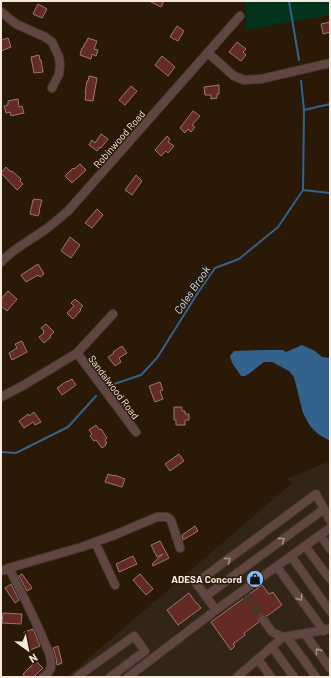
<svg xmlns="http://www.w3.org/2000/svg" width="331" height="678" font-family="Barlow,sans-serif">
  <rect width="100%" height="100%" fill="#2a1906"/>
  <path fill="#322518" d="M327 462 330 470V677H65L68 676 292 483 287 479Z"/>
  <path fill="#02341d" d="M245 1H330V15L246 30Z"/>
  <path fill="#33628d" d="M302 345 315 351 322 357 330 358V441L318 434 310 426 303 413 294 377 289 371 272 362H264L250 373 245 376H241C237 369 231 364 230 356L234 351 263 350H283L286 352Z"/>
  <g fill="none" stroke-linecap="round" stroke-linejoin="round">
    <path stroke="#33628d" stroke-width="2" d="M289 1 299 60
      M301 81 304 110 303 190
      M304 110 330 104
      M111 385 141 375 157 358 197 294 215 268 239 259 278 227 303 190 330 193
      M1 452 16 453 68 427 96 396"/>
  </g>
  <path fill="#652a24" stroke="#987873" d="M149 1H164L161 7Z
    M38 4 47 9 42 18 33 14Z
    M330 22V32L323 34 321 24Z
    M177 26 184 31 178 41 170 37Z
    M8 38 11 47 1 51V40Z
    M88 38 97 41 94 49 98 50 96 56 92 54 91 59 80 55 82 48H83L85 43H86Z
    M237 42 246 49 243 52 246 55 241 61 229 52Z
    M39 55 40 60H41L43 72 34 73 31 57Z
    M162 56 175 67 168 76 155 65Z
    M89 76 97 78 93 101 85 100 86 93H85L87 81H88Z
    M219 85V94H217V98L211 99V95H205L204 87Z
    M131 86 137 91 125 105 119 100Z
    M18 99 19 107 22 106 24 113 11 116 10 112 6 113 4 106 8 105V101Z
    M193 111 200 116 192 125 195 127 191 132 188 129 185 133 180 128Z
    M101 134 108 139 101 148 100 147 97 151 89 145 92 140 95 143Z
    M167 136 170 139 168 142 174 146 168 153 166 151 161 156 155 150Z
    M80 164 86 170 72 183 65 176 73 168 74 169Z
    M6 167 11 172 12 171 21 179 20 181 23 184 17 190 1 173Z
    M136 175 142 181 132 195 125 190Z
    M34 199 42 200 39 211H40L38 216 30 214 33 200H34Z
    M97 209 103 215 92 228 85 223Z
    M70 237 80 245 71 258 61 251Z
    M38 264 44 274 40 277 38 275 26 282 21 275Z
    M8 291 17 299 7 311 1 306V299Z
    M75 299 83 306 80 309 81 310 73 319 67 313 74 306 71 303Z
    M46 324 54 332 50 336 51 337 44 343 39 337 44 333 43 332 44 331 41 328Z
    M22 341 27 352 12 360 9 353 17 348 15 344Z
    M122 346 127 353 119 358 121 362 115 366 108 357 114 353 113 352Z
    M72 379 76 385 62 395 57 388 67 381V382Z
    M160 382 163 390 160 391 163 399 155 402 149 386Z
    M174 407H182V411H185V414H189V420H185V425H176V420H174Z
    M34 412 41 422 35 425 33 422 24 428 19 421 28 414 29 416Z
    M96 425 100 430 101 429 107 438 105 440 107 443 105 444 106 445 102 448 96 440 94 441 90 436 92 434 89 430Z
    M179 454 184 461 170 471 165 464Z
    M108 474 114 476V475L125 479 122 487 105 482Z
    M195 526 198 531 183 540 182 535Z
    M160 541 169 558 153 566 152 564 163 554 157 557 151 545Z
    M133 556 137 564 119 572 116 564Z
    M22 574 32 588 27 591 19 576Z
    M140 574 153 589 146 595 133 580Z
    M11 584 19 600 15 603 5 588Z
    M262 585 269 594 273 592 282 605 267 616 263 614 260 615 258 619 259 622 244 633 245 635 233 644 235 646 231 650 211 622Z
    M189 593 196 603H197L201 608 178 625 167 610Z
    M3 613 22 614 21 624 2 623Z
    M33 629 40 646 30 650 24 632Z
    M58 646 62 663 57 665 56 658 53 648Z
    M36 661 43 668 34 677H25L23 674Z"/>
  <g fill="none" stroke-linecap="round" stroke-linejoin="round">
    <path stroke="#483826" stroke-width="8" stroke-dasharray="8 4" stroke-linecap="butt" d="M246 596 263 619"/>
    <defs>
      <path id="minor" d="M1 12 16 24 45 37 52 42 59 57 60 65 59 74 52 88
        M208 53 234 76 244 80 261 79 330 63
        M1 262C14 248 31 240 46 229 54 223 61 217 68 211L240 16
        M77 353 136 432
        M1 397 24 385 77 353 113 314
        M320 535 330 549
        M95 542 115 585
        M305 546 330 579
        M291 556 330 611
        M277 567 324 631
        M1 571 9 568
        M206 596 324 509
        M216 610 196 583 316 494 330 520
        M263 619 272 632 283 637 330 629
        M305 634 330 668
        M287 637 316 677
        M272 647 294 677
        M258 659 271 677
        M43 677C47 674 51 671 51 665 52 657 47 648 44 641 34 616 21 592 9 568L82 547 117 534 157 517H167L170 519 172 523 180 548
        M77 677 134 636 145 651 110 677
        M128 677 216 610 330 528
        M237 677 283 637"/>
    </defs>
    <use href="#minor" stroke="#463624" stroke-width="10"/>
    <use href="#minor" stroke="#604542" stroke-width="8"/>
  </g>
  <defs><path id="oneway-chevron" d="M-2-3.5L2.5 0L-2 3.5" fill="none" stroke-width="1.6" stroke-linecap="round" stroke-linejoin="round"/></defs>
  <g stroke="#a38f88">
    <use href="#oneway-chevron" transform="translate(282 540) rotate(-37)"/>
    <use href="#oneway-chevron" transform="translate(228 560) rotate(-37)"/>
    <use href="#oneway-chevron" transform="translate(300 598) rotate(54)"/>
    <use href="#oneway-chevron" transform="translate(318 651) rotate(-126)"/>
  </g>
  <defs>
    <symbol id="shop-disc" viewBox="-11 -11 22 22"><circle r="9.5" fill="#81bdfa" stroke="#2a1906"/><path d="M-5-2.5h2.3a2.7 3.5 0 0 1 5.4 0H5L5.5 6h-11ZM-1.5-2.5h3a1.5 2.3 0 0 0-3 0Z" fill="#111"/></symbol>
  </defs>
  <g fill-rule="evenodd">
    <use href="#shop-disc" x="245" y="569" width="20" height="20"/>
  </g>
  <g text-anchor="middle" stroke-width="3" stroke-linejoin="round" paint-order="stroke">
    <g font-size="10" fill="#f5e9dd" stroke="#2a1906">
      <text transform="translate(119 139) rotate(-49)" y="4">Robinwood Road</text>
      <text transform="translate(114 387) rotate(53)" y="4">Sandalwood Road</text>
    </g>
    <g font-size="10" font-weight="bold" fill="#f5e9dd" stroke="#2a1906" text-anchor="end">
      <text x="242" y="583">ADESA Concord</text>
    </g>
    <g font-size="11" font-style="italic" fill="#c6e1fc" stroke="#2a1906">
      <text transform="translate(192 290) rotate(-56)" y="4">Coles Brook</text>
    </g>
  </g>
  <rect width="331" height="678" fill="none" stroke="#f5e9dd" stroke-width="4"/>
  <g transform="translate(28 650) rotate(147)" stroke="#2a1906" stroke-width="3" paint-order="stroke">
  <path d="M0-3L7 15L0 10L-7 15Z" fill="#f5e9dd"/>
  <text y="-6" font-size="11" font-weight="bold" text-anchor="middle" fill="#f5e9dd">N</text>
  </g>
</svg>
